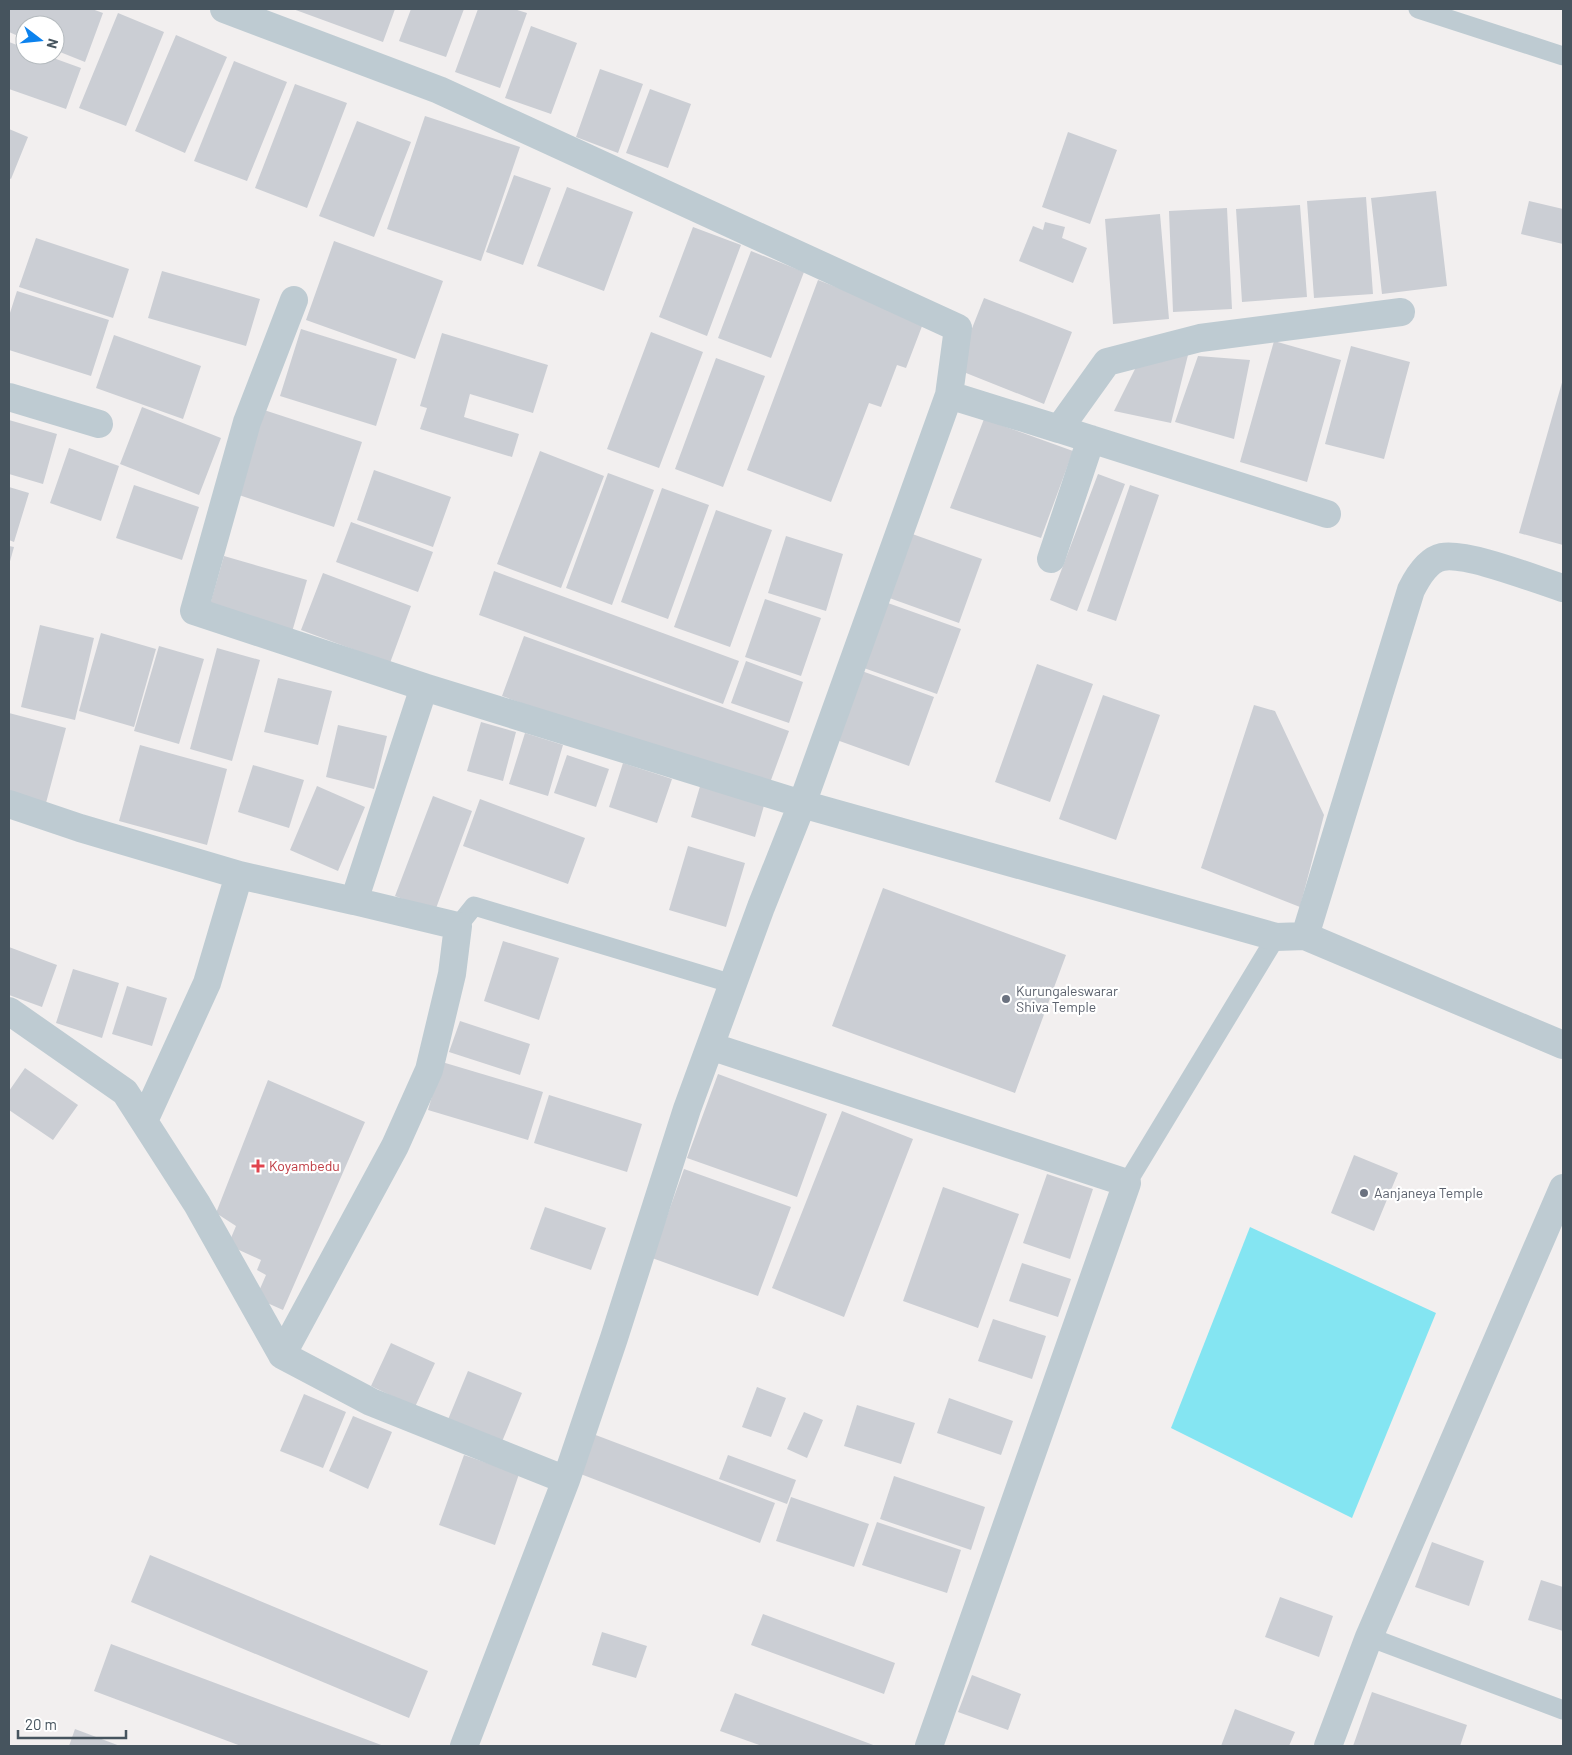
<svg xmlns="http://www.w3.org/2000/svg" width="1572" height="1755" font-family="Barlow,sans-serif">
  <rect width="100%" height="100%" fill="#f2efef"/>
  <path fill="#84e5f2" d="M1250 1227 1436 1313 1352 1518 1171 1428Z"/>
  <path fill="#cbced4" d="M9 9H92L103 13 85 62 55 50V25H25V39L9 32Z
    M293 9H395L383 42Z
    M411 9H464L446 57 399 41Z
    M478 9H514L527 13 500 88 455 72Z
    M118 13 164 32 126 126 79 108Z
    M531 26 577 43 551 114 505 98Z
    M176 35 227 57 185 153 135 131Z
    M9 42 25 48V55H45L81 68 66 109 9 89Z
    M234 61 287 82 247 181 194 161Z
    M600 69 643 84 618 153 576 137Z
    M295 84 347 103 307 208 255 188Z
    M650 89 691 104 668 168 626 153Z
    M425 116 520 147 481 261 387 229Z
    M357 121 411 142 374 237 319 216Z
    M9 129 28 137 11 179 9 178Z
    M1068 132 1117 150 1090 224 1042 207Z
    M514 175 551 188 523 265 486 252Z
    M567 187 633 212 604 291 537 266Z
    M1436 191 1447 286 1382 294 1371 198Z
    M1366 197 1373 294 1314 298 1307 201Z
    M1529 201 1563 209V244L1521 234Z
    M1300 205 1307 297 1242 302 1236 209Z
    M1227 208 1232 309 1173 312 1169 211Z
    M1160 214 1169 319 1113 324 1105 219Z
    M1045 222 1065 227 1062 238 1087 248 1073 283 1019 261 1033 226 1043 230Z
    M693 227 741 245 707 336 659 317Z
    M36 238 129 269 113 318 19 287Z
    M334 241 443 281 415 359 306 320Z
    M751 251 804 272 771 358 718 338Z
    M162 271 260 299 246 346 148 318Z
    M818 280 924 321 906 368 897 365 881 407 869 403 831 502 747 470Z
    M17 291 109 320 91 376 9 350V316Z
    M984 298 1072 332 1044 404 956 369Z
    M301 329 397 359 376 426 280 396Z
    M651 332 703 352 659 468 607 449Z
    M442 333 548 365 533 413 470 394 464 417 519 434 512 457 420 429 427 408 420 406Z
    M114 335 201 366 183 419 96 388Z
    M1274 341 1341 360 1307 482 1240 462Z
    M1351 346 1410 362 1384 459 1325 444Z
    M1188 355 1171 423 1114 411 1138 363Z
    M1198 356 1250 360 1234 439 1175 422Z
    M716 358 765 376 723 487 675 469Z
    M1563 379V545L1519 533Z
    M142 407 221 438 199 495 120 464Z
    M264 410 362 442 334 527 236 494Z
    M984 419 1073 451 1041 538 950 508Z
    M9 420 57 434 43 484 9 474Z
    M69 448 119 466 101 521 50 503Z
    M540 451 604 476 561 588 497 564Z
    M374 470 451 497 433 547 357 520Z
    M608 473 654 490 612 605 566 588Z
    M1098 474 1125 484 1077 611 1050 600Z
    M134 485 199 507 182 560 116 538Z
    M1130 485 1159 495 1116 621 1087 611Z
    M9 487 29 493 14 542 9 540Z
    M662 488 709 505 668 619 621 602Z
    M716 510 772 530 730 647 674 627Z
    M351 522 433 552 418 592 336 562Z
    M904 531 982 559 959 623 881 595Z
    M786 536 843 554 826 611 768 593Z
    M9 546 14 547 9 565Z
    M224 556 307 580 292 632 209 608Z
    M494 571 739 661 723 704 479 615Z
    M323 573 411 606 390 663 301 630Z
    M765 599 821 618 801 676 745 657Z
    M885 602 961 629 937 694 861 667Z
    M40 625 94 638 75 720 21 707Z
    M101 633 156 649 134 727 79 711Z
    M524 636 789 731 767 791 502 696Z
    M159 646 204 659 179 744 134 731Z
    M217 648 260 660 232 761 190 749Z
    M746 661 803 682 789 723 731 703Z
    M1037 664 1093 684 1050 802 995 782Z
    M859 670 934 697 909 766 834 739Z
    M278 678 332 691 318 745 264 732Z
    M1103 695 1160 715 1116 840 1059 819Z
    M1254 705 1275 711 1324 815 1300 907 1201 868Z
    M9 713 66 728 46 803 9 793Z
    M481 722 516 732 503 781 467 771Z
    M338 725 387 736 374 789 326 777Z
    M525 733 563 745 548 796 509 784Z
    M140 745 227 769 207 845 119 821Z
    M567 755 609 769 596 807 554 793Z
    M623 763 672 779 657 823 609 807Z
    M253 765 304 780 289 828 238 812Z
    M701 783 765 802 755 837 691 817Z
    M317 786 365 807 338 871 290 850Z
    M433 796 472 811 435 911 395 896Z
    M480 799 585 838 568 884 463 846Z
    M688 846 745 863 726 927 669 910Z
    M883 888 1066 955 1015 1093 832 1026Z
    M503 941 559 958 539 1020 484 1001Z
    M9 947 57 965 42 1007 9 995Z
    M73 969 119 983 102 1038 56 1023Z
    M127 986 167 998 152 1046 112 1034Z
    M460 1021 530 1044 520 1075 449 1052Z
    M442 1062 543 1092 528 1140 428 1110Z
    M25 1068 78 1105 53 1140 9 1110V1091Z
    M718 1074 827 1114 797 1197 687 1158Z
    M268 1080 365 1122 283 1310 256 1298 266 1275 257 1270 261 1260 228 1245 236 1226 216 1213Z
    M549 1095 642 1124 627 1172 534 1143Z
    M842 1111 913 1139 844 1317 772 1288Z
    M1354 1155 1398 1173 1374 1231 1331 1213Z
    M684 1169 791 1207 758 1296 652 1258Z
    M1047 1174 1093 1189 1070 1259 1023 1243Z
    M943 1187 1019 1214 978 1328 903 1301Z
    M545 1207 606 1228 591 1270 530 1249Z
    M1022 1263 1071 1279 1058 1317 1009 1301Z
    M993 1319 1046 1336 1032 1379 978 1361Z
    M391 1343 435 1363 415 1407 371 1386Z
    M468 1371 522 1393 501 1444 447 1422Z
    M757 1387 786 1398 771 1437 742 1427Z
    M304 1394 346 1412 323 1468 280 1451Z
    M949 1398 1013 1421 1001 1455 937 1433Z
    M857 1405 915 1423 901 1464 844 1446Z
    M804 1412 823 1420 807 1458 787 1449Z
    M353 1416 392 1432 368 1489 329 1471Z
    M593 1434 775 1503 760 1543 578 1473Z
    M464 1455 519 1474 495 1545 439 1525Z
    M728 1455 796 1480 787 1504 719 1479Z
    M894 1476 985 1507 971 1550 880 1519Z
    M791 1497 869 1524 854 1567 776 1541Z
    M877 1522 961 1550 947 1593 862 1565Z
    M1432 1542 1484 1561 1469 1606 1415 1587Z
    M150 1555 428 1671 409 1718 131 1602Z
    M1541 1580 1563 1587V1631L1528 1620Z
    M1280 1597 1333 1616 1319 1657 1265 1637Z
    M763 1614 895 1663 884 1694 751 1645Z
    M602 1632 647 1646 636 1678 592 1665Z
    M111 1644 384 1746H241L94 1691Z
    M972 1675 1021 1694 1008 1730 958 1712Z
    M1372 1692 1467 1725 1460 1746H1353Z
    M735 1693 876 1746H762L720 1731Z
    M1235 1709 1295 1732 1289 1746H1221Z
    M75 1729 120 1746H69Z"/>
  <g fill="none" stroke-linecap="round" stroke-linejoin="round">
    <path stroke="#becbd2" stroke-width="19" d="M1418 9 1563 56
      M458 926 474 906 733 984
      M1127 1183 1276 937
      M1369 1637 1563 1710"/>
    <path stroke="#becbd2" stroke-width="28" d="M294 300 247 422 194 611 424 687
      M949 395 1059 429 1107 362 1200 338 1401 312
      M9 397 99 424
      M1059 429 1327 514
      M1051 559 1091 439
      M9 804 80 828 239 875 354 901
      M1305 936 1411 590C1417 578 1428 560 1442 557 1467 552 1537 580 1563 588
      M9 1011 125 1092 197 1204 282 1355 371 1402 566 1480 614 1338 687 1109 761 907 802 804 949 395 958 328 439 90 224 9
      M710 1046 1127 1183 929 1746
      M144 1121 207 983 239 875
      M282 1355 395 1146 429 1070 452 974 458 926 354 901 424 687 802 804 1276 937 1305 936 1563 1045
      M464 1746 566 1480
      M1328 1746 1369 1637 1563 1188"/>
  </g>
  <g fill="#6b7280" stroke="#fff" stroke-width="2">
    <circle cx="1006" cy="999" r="5"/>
    <circle cx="1364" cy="1193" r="5"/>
  </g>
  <path fill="#e0444e" stroke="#fff" stroke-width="2" d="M255.5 1158.5h5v5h5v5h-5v5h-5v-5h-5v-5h5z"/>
  <g text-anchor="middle" stroke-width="4.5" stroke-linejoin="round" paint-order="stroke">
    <g font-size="14" fill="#5b616d" stroke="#fff" text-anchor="start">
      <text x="1016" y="996">Kurungaleswarar<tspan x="1016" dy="16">Shiva Temple</tspan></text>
      <text x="1374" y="1198">Aanjaneya Temple</text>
    </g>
    <g font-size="14" fill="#be3a42" stroke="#fff" text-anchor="start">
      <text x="269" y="1171">Koyambedu</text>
    </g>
  </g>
  <rect width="1572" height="1755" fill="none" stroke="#46545e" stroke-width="20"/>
  <g transform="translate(40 40) rotate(106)"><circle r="24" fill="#ffffff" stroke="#b5bbbf"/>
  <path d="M0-4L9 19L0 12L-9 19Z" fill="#0c82ee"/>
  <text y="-8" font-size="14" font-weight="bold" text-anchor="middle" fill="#46545e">N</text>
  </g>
  <path d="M18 1730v8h108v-8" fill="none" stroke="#46545e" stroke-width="2.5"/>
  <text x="25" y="1730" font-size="15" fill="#46545e" stroke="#ffffff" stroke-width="4" paint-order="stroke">20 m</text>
</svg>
